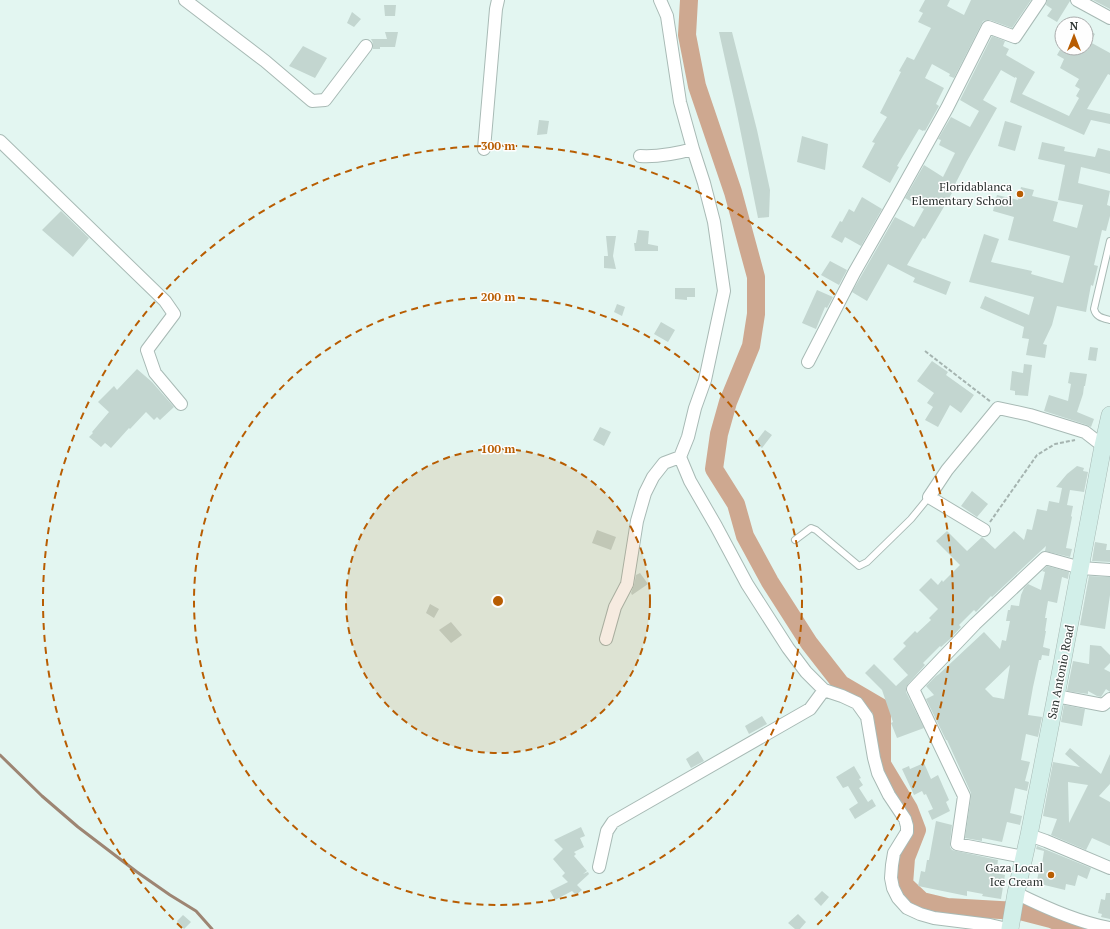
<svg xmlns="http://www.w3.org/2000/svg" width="1110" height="929" font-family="'PT Serif',serif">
  <rect width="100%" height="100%" fill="#e3f6f1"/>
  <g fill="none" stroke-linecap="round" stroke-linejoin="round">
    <path stroke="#9d8573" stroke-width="3" d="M0 755 42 796 78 827 137 872 170 895 196 911 212 929"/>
    <path stroke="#cea890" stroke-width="18" d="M689 0 687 35 697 86 733 192 756 277V314L751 346 728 402 719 434 714 469 736 504 745 536 770 582 809 643 841 684 882 708V764L909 809 917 830 906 858 904 884 922 901 947 907 1020 911 1051 919 1075 929"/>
  </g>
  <path fill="#c3d6d0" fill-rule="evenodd" d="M925 0H950L947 6 964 15 971 0H1031L1012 28 990 20H987L983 21 954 78 949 76 950 74 932 64 925 78 944 88 936 104 939 106 925 131 924 130 923 131 919 129 897 166 899 167 890 183 862 167 875 143 872 142 887 117 880 113 901 72 899 71 907 57 914 60 931 28 918 22 923 13 919 11Z
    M1047 0H1070V1L1057 22 1047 16 1052 9 1046 5Z
    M1093 0H1110V9Z
    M384 5H396L395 16H385Z
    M352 12 361 19 354 27 347 23Z
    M1086 28 1095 34 1090 42 1110 53V75L1108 74 1087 109 1110 114V124L1091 120 1084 135 1010 102 1017 78 1015 77V78L1001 70 983 100 997 108 967 161 951 192 952 193 925 239 923 238 907 265 951 282 946 295 913 282 915 278 888 264 867 301 852 292 895 217 914 227 924 209 905 198 924 165 943 177 955 153 939 145 941 140 938 139 951 117 970 127 979 111 960 100 992 36 1005 41 1003 46 1009 49 1006 55 1035 72 1022 94 1069 116 1079 98 1076 96 1080 89 1075 86 1079 79 1060 68 1064 59 1057 55 1061 48H1086Z
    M385 32H398L395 47H380V49H373V43L371 39H387Z
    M719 32H732L757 130 770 190 769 217 758 218 736 109Z
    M303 46 327 58 315 78 289 66Z
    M539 120 549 121 547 134 537 135Z
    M1005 121 1022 126 1015 151 998 146Z
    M802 136 828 144 825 170 797 162Z
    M1042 142 1065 147 1064 151 1095 157 1098 148 1110 151V174L1081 167 1078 183 1110 191 1107 205 1110 206V216L1106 231 1102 230 1094 265 1098 266 1093 286 1091 285 1086 312 1057 306 1052 325 1043 344 1047 345 1045 358 1026 355 1029 339 1022 338 1024 327 980 308 985 296 1029 315 1034 297 969 282 984 234 999 239 991 262 1032 271 1031 274 1063 283 1070 256 1008 240 1014 217 993 211 997 195 1018 200 1021 187 1034 190 1032 196 1058 202 1053 221 1077 228 1083 205 1058 200 1065 165 1038 159Z
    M862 197 882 209 861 246 845 237 842 243 831 237 840 221 842 222 849 209 854 212Z
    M61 211 89 238 73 257 42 230Z
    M638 230 649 231 648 244 658 246V251H635L634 243H636Z
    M606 236H616L613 256 616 269 604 268V256H608Z
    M830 261 847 270 839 285 821 275Z
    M675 288H695V297H687V300L675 299Z
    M817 290 833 297 827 308 825 307 816 329 802 323Z
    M617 304 625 307 622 316 614 312Z
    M661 322 675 330 668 342 654 334Z
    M1090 347 1098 348 1096 361 1088 360Z
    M932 361 948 372 946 375 974 395 961 413 950 405 938 427 925 420 933 407 927 403 934 393 917 381Z
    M1024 364 1032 365 1028 396 1015 395V391L1010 390 1012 371 1023 373Z
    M137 369 152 382 174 407 160 420 157 417 154 420 146 412 130 429 129 428 111 448 105 443 101 447 89 437 93 433 92 432 109 412 98 402 114 386 117 390Z
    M1070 372 1087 374 1085 386H1084L1083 394 1077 412 1094 419 1091 427 1087 425 1044 411 1049 395 1068 401 1071 384 1068 383Z
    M600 427 611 432 604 446 593 440Z
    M765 430 772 435 762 448 755 443Z
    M1077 466 1084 468 1083 471 1088 472 1084 492 1070 490 1067 505 1073 506 1071 516 1072 517 1066 548 1072 549 1070 557 1045 551 1046 546 992 597 991 596 976 612 974 610 959 625 961 627 950 639 941 647 940 646 923 663 925 665 908 684 906 688V692L924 728 897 738 891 723 893 722 882 690 865 673 874 664 896 686 908 675 893 659 906 646 903 643 915 631 917 633 931 620 929 618 938 609 919 590 931 578 938 585 942 580 943 582 960 565 936 541 947 531 967 551 982 537 995 549 1014 531 1024 540 1027 529 1032 530 1037 509 1047 511 1049 501 1059 503 1062 488 1056 487 1067 474Z
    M972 491 988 504 977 517 961 506Z
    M597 530 616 537 611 550 592 543Z
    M1095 542 1107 544 1106 550H1110V562L1092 561Z
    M1047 566 1069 572 1068 579 1062 577 1057 603 1048 601 1045 618H1047L1045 631H1046L1043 647 1050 649 1049 656 1042 655 1041 660H1039L1033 687 1028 715 1042 717 1038 737 1026 734 1021 760 1030 762 1025 781 1029 782 1027 791 1015 788 1010 813 1022 816 1020 825 1007 822 1002 842 982 838V841L965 838 971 797V793L947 740H946L926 699 934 695 926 686 936 676 939 674 984 632 1000 649 1002 640 1006 641 1010 621H1006L1008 610H1010L1011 605 1019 606 1021 595 1024 588 1028 584 1041 590 1045 572 1042 571ZM1010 665 1004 699 993 697 985 689Z
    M640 573 648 584 632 595 631 593 634 585 636 575Z
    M1089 576 1110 577V595L1105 629 1080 625Z
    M430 604 439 609 434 618 426 613Z
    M451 622 462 635 451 643 439 630Z
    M1090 645 1101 646 1110 655V663L1104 669 1110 672V692L1106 689 1101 697 1097 696 1088 691V694L1067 691 1073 661 1089 664Z
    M1064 705 1085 709 1082 726 1061 722Z
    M762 716 767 724 749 734 745 726Z
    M1070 748 1101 774 1110 754V784L1099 796 1110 802V846L1092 838 1086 850 1051 835 1057 819 1043 816 1053 762 1080 767 1065 754ZM1068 782 1088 785 1069 823Z
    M698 751 704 761 691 768 686 759Z
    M924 763 931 779 938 775 949 800 946 802 950 811 932 820 928 811 933 809 926 794 924 795 922 791 914 795 902 769 909 766 910 769Z
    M854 766 861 778 859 779 863 785 859 788 868 802 872 799 876 806 855 819 849 809 858 803 848 786 843 788 836 777Z
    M936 821 952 825 950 843V847L952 850 998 860 996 873 1005 875 1001 899 982 896 983 894 967 891V896L918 886 921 871 925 872 927 860H929Z
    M581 827 585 836 580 838 584 847 574 852 576 854 574 856 587 871 583 874 588 872 589 874 577 885 582 890 576 895 572 891 555 900 550 891 568 882 562 876 565 873 553 859 563 849 554 840Z
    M1037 846 1091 868 1087 879 1078 875 1075 886 1066 884 1065 890 1036 883 1039 872H1038L1040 863 1042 864 1044 851 1036 849Z
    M822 891 829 897 821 906 814 899Z
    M1106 893H1110V919L1101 917 1102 914 1098 913 1101 899 1105 900Z
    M798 914 806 922 800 929H795L788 923Z
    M183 915 191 922 184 929 177 921Z"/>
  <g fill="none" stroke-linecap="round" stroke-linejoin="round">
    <defs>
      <path id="lane" d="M1110 241 1094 309C1096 317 1102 318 1110 320
        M795 540 811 528 816 530 859 566 867 562 911 519 929 497"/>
      <path id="street" d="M185 0 265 61 312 101 325 100 366 46
        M660 0 667 16 680 102 693 149
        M1077 0 1110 18
        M0 141 165 301 174 314 147 350 155 373 181 404
        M484 149 496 9 498 0
        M640 156C658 157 675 154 693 149L704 183 714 222 724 291 705 380 695 408 688 437 680 457 690 481 716 526 747 584 788 648 806 672 824 690 842 696 857 703 867 717 874 758 878 773 889 795 905 819 907 826V832L894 853 892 865 891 878 893 888 898 898 907 908 920 914 934 918 990 925 1007 929
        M808 362 854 273 894 203 947 108 988 27 1015 37 1040 0
        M984 530 929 497 947 470 998 408 1030 415 1085 432 1103 446 1109 444
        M606 639 615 607 627 584 637 521 645 493 653 477 664 463 680 457
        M1056 696 1103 705 1110 699
        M1029 835 1046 841 1110 868
        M1024 857 957 844 964 796 913 689 975 624 1045 558 1081 568 1110 570
        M599 867 607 831 613 822 810 709 824 690
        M1016 893C1042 906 1081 923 1110 928"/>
      <path id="secondary" d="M1010 929 1016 893 1029 835 1056 696 1103 446 1110 415"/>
    </defs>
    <use href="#lane" stroke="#a8bab5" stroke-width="8"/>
    <use href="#street" stroke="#a8bab5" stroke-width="14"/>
    <use href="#secondary" stroke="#a8bab5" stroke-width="18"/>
    <path stroke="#a5b4b0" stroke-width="2" stroke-dasharray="4 2" stroke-linecap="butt" d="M925 351 991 402
      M990 522 1037 455 1055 444 1075 440"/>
    <use href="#lane" stroke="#fff" stroke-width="6"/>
    <use href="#street" stroke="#fff" stroke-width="12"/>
    <use href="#secondary" stroke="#d2efe9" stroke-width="17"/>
  </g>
  <circle cx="498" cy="601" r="152" fill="#b85d02" fill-opacity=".12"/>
  <g fill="none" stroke="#b85d02" stroke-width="2" stroke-dasharray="7 5">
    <circle cx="498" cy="601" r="152"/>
    <circle cx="498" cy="601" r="304"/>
    <path d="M182 928A455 455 0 1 1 814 928"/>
  </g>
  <g fill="#b85d02" stroke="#fefefe" stroke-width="1.5">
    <circle cx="1020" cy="194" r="4"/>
    <circle cx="1051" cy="875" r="4"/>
  </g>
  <g text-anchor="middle" stroke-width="3" stroke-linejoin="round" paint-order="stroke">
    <g font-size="12" fill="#2b3230" stroke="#fefefe" text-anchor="end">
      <text x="1012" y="191">Floridablanca<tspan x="1012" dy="14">Elementary School</tspan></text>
      <text x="1043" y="872">Gaza Local<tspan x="1043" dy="14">Ice Cream</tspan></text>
    </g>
    <g font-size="12" fill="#2b3230" stroke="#fefefe">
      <text transform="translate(1061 672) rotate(-79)" y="4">San Antonio Road</text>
    </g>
  </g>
  <circle cx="498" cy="601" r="6" fill="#b85d02" stroke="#fefefe" stroke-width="2"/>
  <g font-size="12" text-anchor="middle" font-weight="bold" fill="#b85d02" stroke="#fefefe" stroke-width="3" stroke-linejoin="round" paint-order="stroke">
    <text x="498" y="150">300 m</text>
    <text x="498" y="301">200 m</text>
    <text x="498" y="453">100 m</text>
  </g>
  <g transform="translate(1074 36)"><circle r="19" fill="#fefefe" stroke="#aaacac"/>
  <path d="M0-3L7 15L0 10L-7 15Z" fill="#b85d02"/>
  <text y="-6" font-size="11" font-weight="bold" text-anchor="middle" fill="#2b3230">N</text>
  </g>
</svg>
